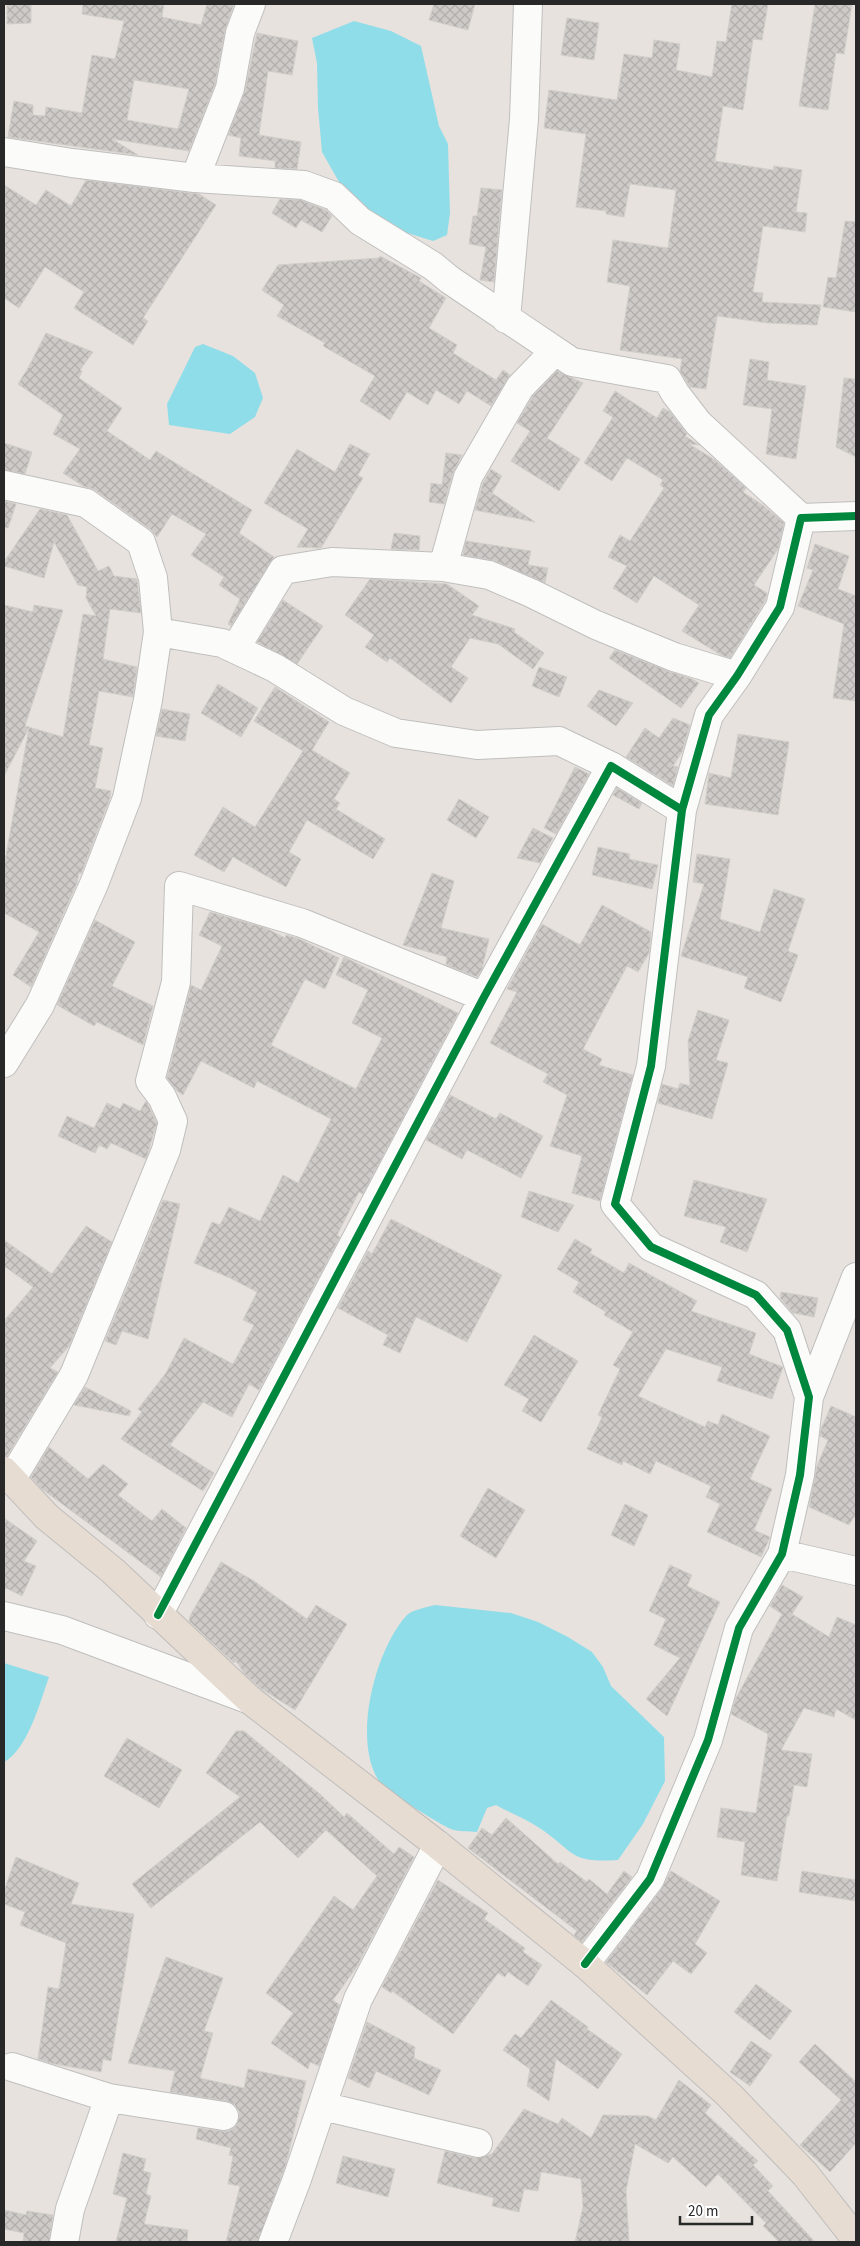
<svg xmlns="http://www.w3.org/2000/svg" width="860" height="2246" font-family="'Source Sans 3',sans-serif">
  <defs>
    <pattern id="building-cross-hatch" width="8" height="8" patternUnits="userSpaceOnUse" patternTransform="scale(1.25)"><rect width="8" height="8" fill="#cecac7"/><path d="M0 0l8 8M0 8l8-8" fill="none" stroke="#b1aeab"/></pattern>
  </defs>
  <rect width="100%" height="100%" fill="#e7e2dd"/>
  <path fill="#90ddea" d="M354 21 391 31 421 46 439 126 448 144 450 213 447 235 433 241 388 227 343 189 322 152 318 108 317 63 312 38Z
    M203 344 233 356 255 373 263 398 255 417 230 434 169 425 167 404 195 347Z
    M435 1605 511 1613 538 1622 568 1637 592 1652 603 1667 611 1686 664 1737 665 1781 643 1824 618 1860C569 1863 576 1853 541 1829 527 1819 510 1813 496 1805L487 1808 477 1832C469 1831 458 1832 451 1829 441 1825 390 1793 383 1786 349 1747 375 1649 407 1615 412 1610 427 1607 435 1605Z
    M4 1663 49 1677C40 1702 28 1749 4 1762Z"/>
  <path fill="url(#building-cross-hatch)" stroke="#d2cec9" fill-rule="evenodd" d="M7 4H31V23L7 24Z
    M83 4H164L162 17 201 25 207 4H234L225 30 215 84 189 151 112 139 138 155 8 137 14 101 33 105V115L45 116 46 107 82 113 92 55 115 59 124 21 82 14ZM134 80 189 89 178 129 127 120Z
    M434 4H475L468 30 429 20Z
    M732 4H768L762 40 753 39 743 110 723 106 715 161 773 170 774 166 802 170 796 212 807 213 805 232 763 226 753 292 763 293 762 302 821 305 817 325 768 323 717 316 706 389 690 387 680 371 682 359 620 350 630 286 607 282 613 240 668 248 676 190 630 184 624 217 606 214V211L576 207 586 134 544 128 549 90 617 100 624 54 652 58 654 40 680 44 676 70 712 77 717 41 726 42Z
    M815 4H852L844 54 836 53 828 110 799 106Z
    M567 18 599 23 594 60 561 55Z
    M257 33 298 41 292 75 268 71 259 135 301 142 297 169 275 168V161L239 156 241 138 228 135 245 91Z
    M86 180 199 194 216 205 143 318 148 321 133 345 74 308 84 292 45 267 19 308 4 298V185L36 205 46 190 71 206Z
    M481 188 502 190 494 282 480 280 486 247 469 244 473 216H477Z
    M280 199 301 200 326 210 332 216 322 232 301 220 296 228 272 213Z
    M845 221 856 222V312L823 307 828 277 836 278Z
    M380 256 421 278 419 281 446 298 429 328 457 345 453 353 496 380 503 370 510 375 491 406 467 391 459 404 436 390 428 405 407 392 390 420 360 401 375 376 323 346 325 343 277 316 284 305 262 290 278 265 379 258Z
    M46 333 93 352 80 370 82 371 79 378 122 408 107 431 150 460 156 451 252 510 239 533 274 557 231 626 228 624 240 599 219 585 224 577 191 555 206 534 172 514 157 537 150 529 95 490 83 486 63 473 80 449 53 434 63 415 18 384 28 368Z
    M750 359 769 362 767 380 806 386 796 459 766 454 772 409 743 405Z
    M557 371 583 383 547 438 580 459 559 491 511 461 530 431 517 423 533 396Z
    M844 378 856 379V457L836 447Z
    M615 391 657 418 663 408 670 412 687 434 685 436 699 445 689 444 715 460 746 488 743 492 764 506 784 523 778 549 754 585 767 593 765 601 730 658 721 655 682 631 699 605 654 576 637 603 613 588 627 566 608 557 620 535 630 541 664 488 660 485 663 480 627 458 612 481 584 463 613 417 603 411Z
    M4 443 32 452 25 474 4 470Z
    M350 444 370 454 358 475 363 478 321 548 297 547 308 529 264 503 297 449 335 472Z
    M446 453 462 455 453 473 444 504 429 502 431 483 442 485Z
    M491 469 502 476 492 493 535 522 475 510 483 483Z
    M4 501 16 504 8 528 4 527Z
    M40 509 67 515 98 571 109 566 114 576 137 579 141 613 110 609 103 659 137 667 133 697 99 691 89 745 103 748 95 788 111 791 110 798 81 874 79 873 77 883 31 987 13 975 39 932 4 913V866L29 728 4 776V605L33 612 34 605 63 610 25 726 63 737 83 614 96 616 86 598 87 587 78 585 54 542 44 578 4 566V562Z
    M394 533 420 536 419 550 391 549Z
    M466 541 531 551 528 565 548 568 545 583 495 561 463 555Z
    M815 544 849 556 838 589 856 596V701L833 698 844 624 798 606 813 570 807 568Z
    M370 579 447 584 479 606 472 615 515 629 514 632 544 653 533 669 498 644 470 638 451 667 468 678 451 703 390 658 387 662 365 647 374 635 345 615Z
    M283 600 323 626 297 664 257 642Z
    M615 650 668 671 692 679 699 683 681 708 609 658Z
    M539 667 567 677 559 697 532 686Z
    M218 684 258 708 241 737 201 713Z
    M275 687 329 722 312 750 350 773 334 799 340 803 336 809 385 839 373 859 307 820 289 852 301 859 286 887 233 857 224 872 194 855 223 807 255 827 303 751 254 721Z
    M599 690 633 703 616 726 587 706Z
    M162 709 190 714 185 741 156 736Z
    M673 718 690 725 682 752 673 766 678 767 673 786 626 757 645 728 659 738Z
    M738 734 789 742 778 815 705 804 709 773 731 778Z
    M575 767 589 774 556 834 544 828Z
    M617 788 642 803 639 809 613 795Z
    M459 799 489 817 476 838 447 820Z
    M533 828 553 838 540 863 517 858Z
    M598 847 630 854 629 859 658 865 652 889 592 875Z
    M697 854 730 859 720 919 760 932 774 889 805 899 788 951 798 955 781 1002 744 988 748 977 681 956 704 884 693 882Z
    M432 873 454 881 441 928 489 939 482 969 477 977 446 965 447 957 403 945Z
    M602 905 651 932 649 953 638 972 627 966 583 1049 602 1059 599 1065 633 1075 600 1201 572 1193 582 1156 550 1146 567 1095 543 1082 548 1074 490 1043 517 992 507 989 542 924 580 945Z
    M210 912 266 928 285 938 286 935 297 938 339 958 325 989 305 979 271 1045 356 1089 382 1038 352 1023 368 990 336 975 344 957 458 1013 363 1194 359 1192 337 1235 340 1237 259 1390 249 1384 232 1417 203 1402 170 1445 214 1473 203 1491 121 1439 142 1412 138 1409 166 1373 184 1338 233 1364 254 1325 243 1320 257 1292 230 1278 194 1263 212 1222 220 1225 229 1207 260 1221 283 1175 298 1183 331 1119 257 1081 254 1088 201 1061 183 1095 177 1091 167 1078 191 985 201 990 222 946 199 935Z
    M95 920 135 942 112 986 153 1006 143 1045 97 1022 94 1026 57 1005Z
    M698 1010 729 1020 716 1060 728 1063 712 1119 658 1103 662 1084 678 1089 680 1083 690 1086 688 1041Z
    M450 1095 496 1119 500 1113 543 1136 521 1178 467 1150 462 1159 426 1140Z
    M146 1101 157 1123 146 1159 111 1143 107 1149 99 1145 95 1153 58 1136 67 1116 94 1128 107 1103 120 1109 123 1103 140 1111Z
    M694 1180 767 1199 747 1252 720 1242 726 1227 684 1216Z
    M529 1191 574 1205 558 1232 521 1217Z
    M163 1200 180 1204 148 1339 122 1331 116 1345 105 1341Z
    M391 1219 502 1275 467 1342 416 1317 400 1353 383 1345 388 1335 338 1308 368 1251 372 1254Z
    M86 1226 112 1242 69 1346 50 1368 58 1372 7 1456H4V1321L33 1287 4 1266V1240L52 1274Z
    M575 1239 592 1249 590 1253 624 1273 629 1263 697 1301 691 1311 756 1333 749 1354 783 1367 772 1399 717 1381 722 1367 666 1349 638 1396 705 1427 708 1421 718 1425 722 1414 770 1436 750 1479 772 1489 754 1530 770 1537 761 1557 707 1532 720 1504 706 1497 711 1486 656 1461 650 1474 623 1461 622 1465 587 1449 602 1417 598 1415 620 1369 613 1365 633 1332 604 1315 606 1312 573 1292 579 1282 557 1269Z
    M781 1292 818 1298 814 1317 793 1313 780 1298Z
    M534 1335 578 1361 541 1422 522 1411 529 1399 504 1385Z
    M85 1387 131 1411 129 1416 74 1405Z
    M831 1406 856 1417V1514L849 1525 809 1507 817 1466 828 1440 820 1436 821 1429Z
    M49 1447 88 1479 103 1464 128 1484 118 1495 152 1521 162 1509 186 1528 161 1577 42 1489 31 1477Z
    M488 1488 525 1510 496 1558 460 1536Z
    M625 1504 648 1515 634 1546 611 1535Z
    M4 1518 37 1541 24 1561 36 1566 22 1596 6 1588 4 1591Z
    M221 1562 254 1581 307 1619 316 1605 347 1624 295 1710 260 1688 244 1673 236 1661 234 1663 189 1621 190 1616Z
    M670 1565 692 1575 687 1586 720 1602 667 1716 646 1699 680 1658 654 1645 666 1619 649 1611Z
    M782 1585 803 1597 792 1614 829 1637 837 1617 856 1625V1720L836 1709 834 1717 804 1708 781 1750 812 1754 807 1787 794 1785 789 1816H787L777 1881 741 1875 745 1842 717 1837 721 1808 756 1813 768 1734 731 1714 736 1698 782 1614 770 1606Z
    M236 1731H244L321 1795 344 1817 347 1813 394 1854 399 1847 414 1857 356 1968 333 2000 340 2005 319 2066 310 2062 308 2069 271 2043 293 2013 266 1993 334 1896 353 1910 377 1876 326 1830 298 1858 260 1822 151 1908 132 1884 240 1797 206 1773Z
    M127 1738 182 1770 159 1808 104 1776Z
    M506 1818 558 1864 560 1862 587 1882 589 1879 607 1894 624 1871 632 1877 582 1942 574 1935 577 1931 468 1848 482 1828 492 1835Z
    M16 1857 79 1883 71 1904 134 1914 111 2061 103 2059 101 2072 54 2064 38 2059 48 1987 59 1989 66 1943 20 1925 25 1912 4 1904V1891Z
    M671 1871 720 1901 695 1944 707 1953 691 1974 673 1961 647 1995 606 1962 662 1888Z
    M802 1871 856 1880V1901L799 1892Z
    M438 1880 488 1913 484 1919 525 1948 523 1952 542 1965 528 1986 508 1972 505 1977 498 1973 453 2034 392 1991 391 1993 382 1987Z
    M166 1957 223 1978 204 2031 213 2033 200 2078 244 2088 248 2069 306 2081 286 2164 258 2242H226L240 2186 228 2184 233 2156 229 2155 231 2148 196 2139 198 2128 222 2131H229L236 2126 239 2118V2111L234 2104 226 2101 170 2092 175 2071 128 2063Z
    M756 1984 792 2011 770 2040 734 2012Z
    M551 2000 588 2027 587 2029 622 2054 598 2089 556 2059 549 2101 527 2086 530 2069 503 2050 515 2034 521 2038Z
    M367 2022 415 2047 414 2058 441 2070 429 2095 376 2071 369 2088 348 2078Z
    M751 2041 772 2055 750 2086 730 2072Z
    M815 2044 856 2082V2143L830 2172 800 2145 841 2100 799 2062Z
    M679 2080 711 2105 705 2113 758 2161 753 2165 773 2186 768 2191 815 2242H779L763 2226 766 2223 718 2174 706 2187 673 2157 668 2163 635 2144 626 2191 629 2242H575L583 2207 581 2179 541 2172 538 2191 524 2189 519 2212 492 2206 494 2198 437 2183 445 2151 475 2158 492 2154 524 2109 558 2124 562 2118 591 2138 603 2115 648 2116 656 2120Z
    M123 2153 146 2159 143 2171 151 2173 146 2194 151 2196 144 2224 188 2230 187 2242H116L127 2198 113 2194Z
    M343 2156 395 2169 388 2197 336 2183Z
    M4 2210 26 2215 27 2211 53 2215 49 2242H23L24 2233 4 2229Z"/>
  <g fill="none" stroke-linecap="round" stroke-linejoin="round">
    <defs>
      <path id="minor" d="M4 152 72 163 195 178 304 185 334 196 360 221 433 266 450 280 572 362 667 379 675 393 698 423 801 518
        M195 178 230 88 240 33 251 4
        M506 319 524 119 528 4
        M4 485 86 503 141 542 153 578 158 632 148 700 127 798 94 884 40 1005 4 1063
        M443 567 468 477 520 387 555 351
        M158 632 222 643 275 668 344 711 396 733 477 745 559 741 611 766
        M235 649 283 570 332 562 443 567 489 575 531 593 596 625 674 657 737 676
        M809 1397 856 1277
        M11 1480 74 1375 166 1150 173 1121 162 1097 150 1081 176 982 179 886 302 923 484 997
        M782 1554 856 1571
        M158 1615 484 997 611 766 682 810
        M585 1964 650 1879 708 1740 739 1628 782 1554 800 1475 809 1397 787 1330 756 1295 651 1247 615 1204 651 1066 682 810 709 715 737 676 780 607 801 518 856 516
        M12 2067 109 2098 224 2116
        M322 2106 478 2143
        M64 2242 70 2209 109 2098
        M273 2242 297 2179 358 1999 438 1845"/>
      <path id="tertiary" d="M4 1616 62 1630 250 1700"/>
      <path id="trunk" d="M4 1471 47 1517 113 1571 250 1700 438 1845 585 1964 730 2096 805 2174 856 2239"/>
    </defs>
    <use href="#minor" stroke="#c0bfbf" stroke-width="30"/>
    <use href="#tertiary" stroke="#c0bfbf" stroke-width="30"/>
    <use href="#trunk" stroke="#bfbdbc" stroke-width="30"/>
    <use href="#minor" stroke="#fbfbfa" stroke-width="28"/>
    <use href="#tertiary" stroke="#fbfbfa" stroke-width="28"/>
    <use href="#trunk" stroke="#e6dcd2" stroke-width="28"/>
    <defs>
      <path id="cycleway" d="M158 1615 484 997 611 766 682 810
        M585 1964 650 1879 708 1740 739 1628 782 1554 800 1475 809 1397 787 1330 756 1295 651 1247 615 1204 651 1066 682 810 709 715 737 676 780 607 801 518 856 516"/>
    </defs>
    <use href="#cycleway" stroke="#fff" stroke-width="11"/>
    <use href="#cycleway" stroke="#00873e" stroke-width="8"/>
  </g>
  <rect width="860" height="2246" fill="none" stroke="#282828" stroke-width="10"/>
  <path d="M680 2216v8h72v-8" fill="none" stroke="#282828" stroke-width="2.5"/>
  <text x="688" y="2216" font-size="15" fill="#282828" stroke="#ffffff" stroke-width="4" paint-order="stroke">20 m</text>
</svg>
